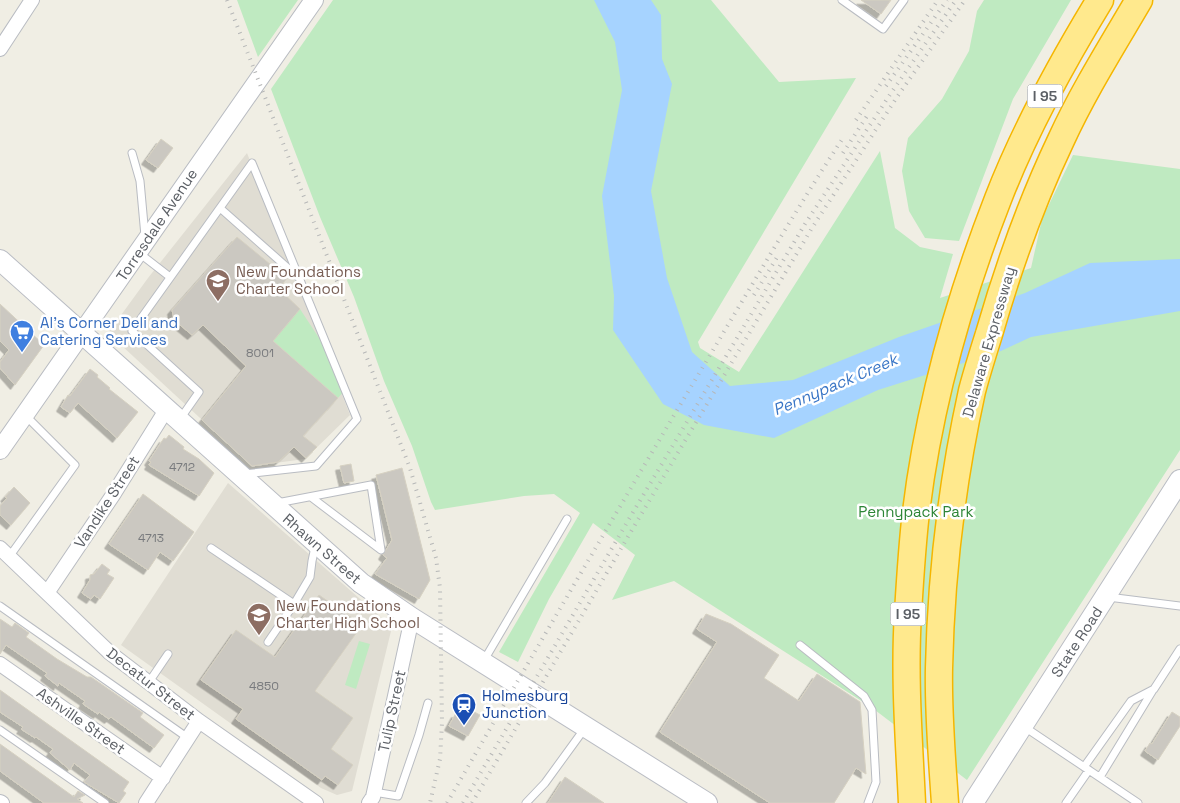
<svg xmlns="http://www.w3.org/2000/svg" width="1180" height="803" font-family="'Space Grotesk',sans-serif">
  <defs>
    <filter id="shadow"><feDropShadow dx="-4.5" dy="4.5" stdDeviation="0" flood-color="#0004"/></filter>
  </defs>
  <rect width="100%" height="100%" fill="#f0eee4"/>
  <path fill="#e0ddd3" d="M247 153 350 415 305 459 252 466 108 333 148 278Z
    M228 483 392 627 352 791 337 795 321 788 121 645Z"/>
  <path fill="#bfeac1" d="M237 0H298L258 57Z
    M333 0H711L779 82 856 78 698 342 700 348 739 372 880 151 895 228 920 247 953 254 940 298 1031 268 1042 219 1073 155 1180 169V450L967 780 871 707 674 581 612 600 635 555 593 523 549 599 518 662 499 652 580 513 554 494 524 496 435 510 431 502 412 446 384 381 354 297 320 217 271 89Z
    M984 0H1071L1013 99 959 241 925 238 909 211 902 171 908 138 942 99 969 51 977 11Z
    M300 309 338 367 346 389 338 398 273 341Z
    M359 641 370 644 356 689 345 685Z"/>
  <path fill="#a6d3ff" d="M594 0H651L661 15 662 59 672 84 651 191 667 278 692 352 730 386 793 380 899 337 1025 293 1090 263 1180 259V311L1031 337 1001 351 878 390 774 438 704 425 663 404 613 330 614 296 602 196 622 90 615 42Z"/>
  <path fill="#cbc8c1" stroke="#d6d1c2" filter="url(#shadow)" d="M861 0H891L881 14Z
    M161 139 173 148 158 168 146 160Z
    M237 237 287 278 279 289 300 309 273 341 338 398 303 436 317 447 306 458 294 447 278 462 252 466 202 420 246 366 203 325 192 335 174 320 172 310Z
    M0 304 44 345 15 385 0 368V362L9 350 0 341Z
    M90 369 98 375 97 377 110 388 109 389 138 412 117 438 78 403 70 413 61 407 68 395 70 396Z
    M169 435 184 447 183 449 199 459 214 473 199 496 149 465 151 462 149 461 164 438 166 439Z
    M351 464 354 481 344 483 340 466Z
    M402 468 430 580 419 599 375 574 387 558 383 555 392 540 376 475Z
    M14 487 30 503 11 525 0 515V506L7 498 5 497Z
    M143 494 194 532 173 561 160 552 148 570 109 544Z
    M102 564 110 570 107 574 114 578 100 599 94 595 91 599 82 593 90 580V575L94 574Z
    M319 595 362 625 315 691 353 718 331 749 353 765 338 785 325 776 322 780 236 719 243 709 201 680 236 630 275 657Z
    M706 614 731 624 779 655 764 678 799 701 817 674 860 702 866 774 856 768 834 803H770L660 732 717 642 697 629Z
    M0 619 12 627 15 623 29 633 26 637 57 659 87 677H91L143 713 140 717 164 735 154 748 111 717 109 719 99 712 98 714 83 704 85 701 59 683 58 686 45 676 47 673 6 645 0 654Z
    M0 690 129 782 123 791 126 793 119 803 84 782 90 775 74 763 70 770 50 753 53 749 36 737 35 738 21 729 23 727 0 712Z
    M463 706 480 715 468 736 449 726 456 713 458 714Z
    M1172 712 1180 717V726L1158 760 1145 751 1150 743 1152 744Z
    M0 744 74 797 78 791 85 795 77 799 83 803H44L0 771Z
    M565 777 604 803H548Z"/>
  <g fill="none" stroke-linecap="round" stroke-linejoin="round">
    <defs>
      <path id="service" d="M842 0 883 29 904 0
        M132 153 140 181 145 236
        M220 208 298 277
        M139 253 170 277
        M180 419 199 392 132 331 252 163 357 419 316 466 244 474
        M277 503 371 485 381 550 311 497
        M211 548 294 604 268 642
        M9 557 75 465 25 415
        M1108 597 1180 606
        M294 604 310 577 312 561 315 547
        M0 606 188 738
        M800 645 864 696 872 710 876 782 868 803
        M483 662 567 519
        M149 682 168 654
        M1023 726 1138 803
        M0 730 105 803
        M1084 767 1131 701 1154 689 1180 649
        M1100 777 1153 690
        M374 792 398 796 419 735 428 703
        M526 803 545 783 585 728
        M1066 803 1089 770"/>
      <path id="minor" d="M0 49 32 0
        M0 548 110 653 199 721 316 803
        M47 593 113 495 166 410
        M0 664 163 778
        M0 802 2 803
        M146 803 199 721
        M369 803 373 797 412 618"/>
      <path id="tertiary" d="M0 450 314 0"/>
      <path id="secondary" d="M0 260 361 583 412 618 707 803
        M973 803 1180 480"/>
      <path id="motorway" d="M912 803C909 740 904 677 908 613 910 580 912 546 916 512 929 405 959 299 998 199 1025 129 1061 64 1100 0
        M945 803C942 758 938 713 939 668 941 575 952 482 972 391 977 372 983 353 989 334 1008 268 1031 203 1061 140 1083 92 1112 46 1139 0"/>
    </defs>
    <use href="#service" stroke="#b9bcc2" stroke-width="9"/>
    <use href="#minor" stroke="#b9bcc2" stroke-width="16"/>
    <use href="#tertiary" stroke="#b9bcc2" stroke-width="20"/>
    <use href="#secondary" stroke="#babdc4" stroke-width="22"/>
    <use href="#motorway" stroke="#f5b600" stroke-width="29"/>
    <use href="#service" stroke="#fff" stroke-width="7"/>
    <use href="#minor" stroke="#fff" stroke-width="14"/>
    <use href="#tertiary" stroke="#fff" stroke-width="18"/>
    <use href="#secondary" stroke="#fff" stroke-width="20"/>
    <use href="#motorway" stroke="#ffe98d" stroke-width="26"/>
    <path stroke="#b6b7b7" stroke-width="4" stroke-dasharray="1 6" stroke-linecap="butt" d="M227 0 410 468 436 558 440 588 442 723 440 759 430 803
      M886 86 947 0
      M856 120 938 0
      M843 153 869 113
      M754 295 779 254
      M447 803C529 661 611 521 695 380 744 299 791 217 843 138
      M463 803 629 519 805 224 891 93 956 0
      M472 803 636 523 812 228 897 97 965 0"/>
  </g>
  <defs>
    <symbol id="school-pin" viewBox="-11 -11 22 30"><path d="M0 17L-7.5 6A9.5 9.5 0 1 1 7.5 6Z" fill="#8d6e63" stroke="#fff"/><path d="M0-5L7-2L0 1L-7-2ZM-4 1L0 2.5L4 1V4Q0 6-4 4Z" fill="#fff"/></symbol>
    <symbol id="supermarket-pin" viewBox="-11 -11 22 30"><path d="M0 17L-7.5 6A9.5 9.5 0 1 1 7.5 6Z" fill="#3f7fe0" stroke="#fff"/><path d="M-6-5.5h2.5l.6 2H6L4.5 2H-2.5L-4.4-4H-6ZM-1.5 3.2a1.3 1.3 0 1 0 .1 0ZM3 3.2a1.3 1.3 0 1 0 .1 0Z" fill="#fff"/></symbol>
    <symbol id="station-pin" viewBox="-11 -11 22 30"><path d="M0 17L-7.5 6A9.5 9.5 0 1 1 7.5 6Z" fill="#1a4fb4" stroke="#fff"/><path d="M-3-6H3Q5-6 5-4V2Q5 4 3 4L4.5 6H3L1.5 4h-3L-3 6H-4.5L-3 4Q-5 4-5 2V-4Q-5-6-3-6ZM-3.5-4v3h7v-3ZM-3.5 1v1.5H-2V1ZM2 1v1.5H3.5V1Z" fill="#fff"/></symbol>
  </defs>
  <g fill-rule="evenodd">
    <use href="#school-pin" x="204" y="267" width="28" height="38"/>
    <use href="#supermarket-pin" x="8" y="318" width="28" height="38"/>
    <use href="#school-pin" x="245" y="601" width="28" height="38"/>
    <use href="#station-pin" x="450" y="691" width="28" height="38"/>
  </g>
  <g text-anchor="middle" stroke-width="5" stroke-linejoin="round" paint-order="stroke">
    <g font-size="12" fill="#787a7d">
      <text x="260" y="357">8001</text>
      <text x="182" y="471">4712</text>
      <text x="151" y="542">4713</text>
      <text x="264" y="690">4850</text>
    </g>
    <g fill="#fff" stroke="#8d9094" stroke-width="1">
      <rect x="1027.5" y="84.5" width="35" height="23" rx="4"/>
      <rect x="890.5" y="602.5" width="35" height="23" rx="4"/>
    </g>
    <g font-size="14" font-weight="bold" fill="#5c6066">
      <text x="1045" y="101">I 95</text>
      <text x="908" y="619">I 95</text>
    </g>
    <g font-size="15" fill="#5c6066" stroke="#fff">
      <text transform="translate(157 225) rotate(-56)" y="5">Torresdale Avenue</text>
      <text transform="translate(989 342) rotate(-74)" y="5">Delaware Expressway</text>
      <text transform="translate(107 502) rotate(-57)" y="5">Vandike Street</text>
      <text transform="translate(322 549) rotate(41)" y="5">Rhawn Street</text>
      <text transform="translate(1077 642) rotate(-57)" y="5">State Road</text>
      <text transform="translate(151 684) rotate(38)" y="5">Decatur Street</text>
      <text transform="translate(392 711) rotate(-78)" y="5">Tulip Street</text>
      <text transform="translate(81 721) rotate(35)" y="5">Ashville Street</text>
    </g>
    <g font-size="15" fill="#785e54" stroke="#fff" text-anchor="start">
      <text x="236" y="277">New Foundations<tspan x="236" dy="17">Charter School</tspan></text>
      <text x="276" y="611">New Foundations<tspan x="276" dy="17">Charter High School</tspan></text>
    </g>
    <g font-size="15" fill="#366cbe" stroke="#fff" text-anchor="start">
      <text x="40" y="328">Al's Corner Deli and<tspan x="40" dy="17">Catering Services</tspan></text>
    </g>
    <g font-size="15" fill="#2d8536" stroke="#fff">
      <text x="916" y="517">Pennypack Park</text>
    </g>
    <g font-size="15" fill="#164399" stroke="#fff" text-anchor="start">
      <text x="482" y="701">Holmesburg<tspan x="482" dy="17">Junction</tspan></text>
    </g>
    <g font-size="16" font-style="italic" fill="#3a76c6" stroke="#fff">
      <text transform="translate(835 384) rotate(-23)" y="6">Pennypack Creek</text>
    </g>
  </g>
</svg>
